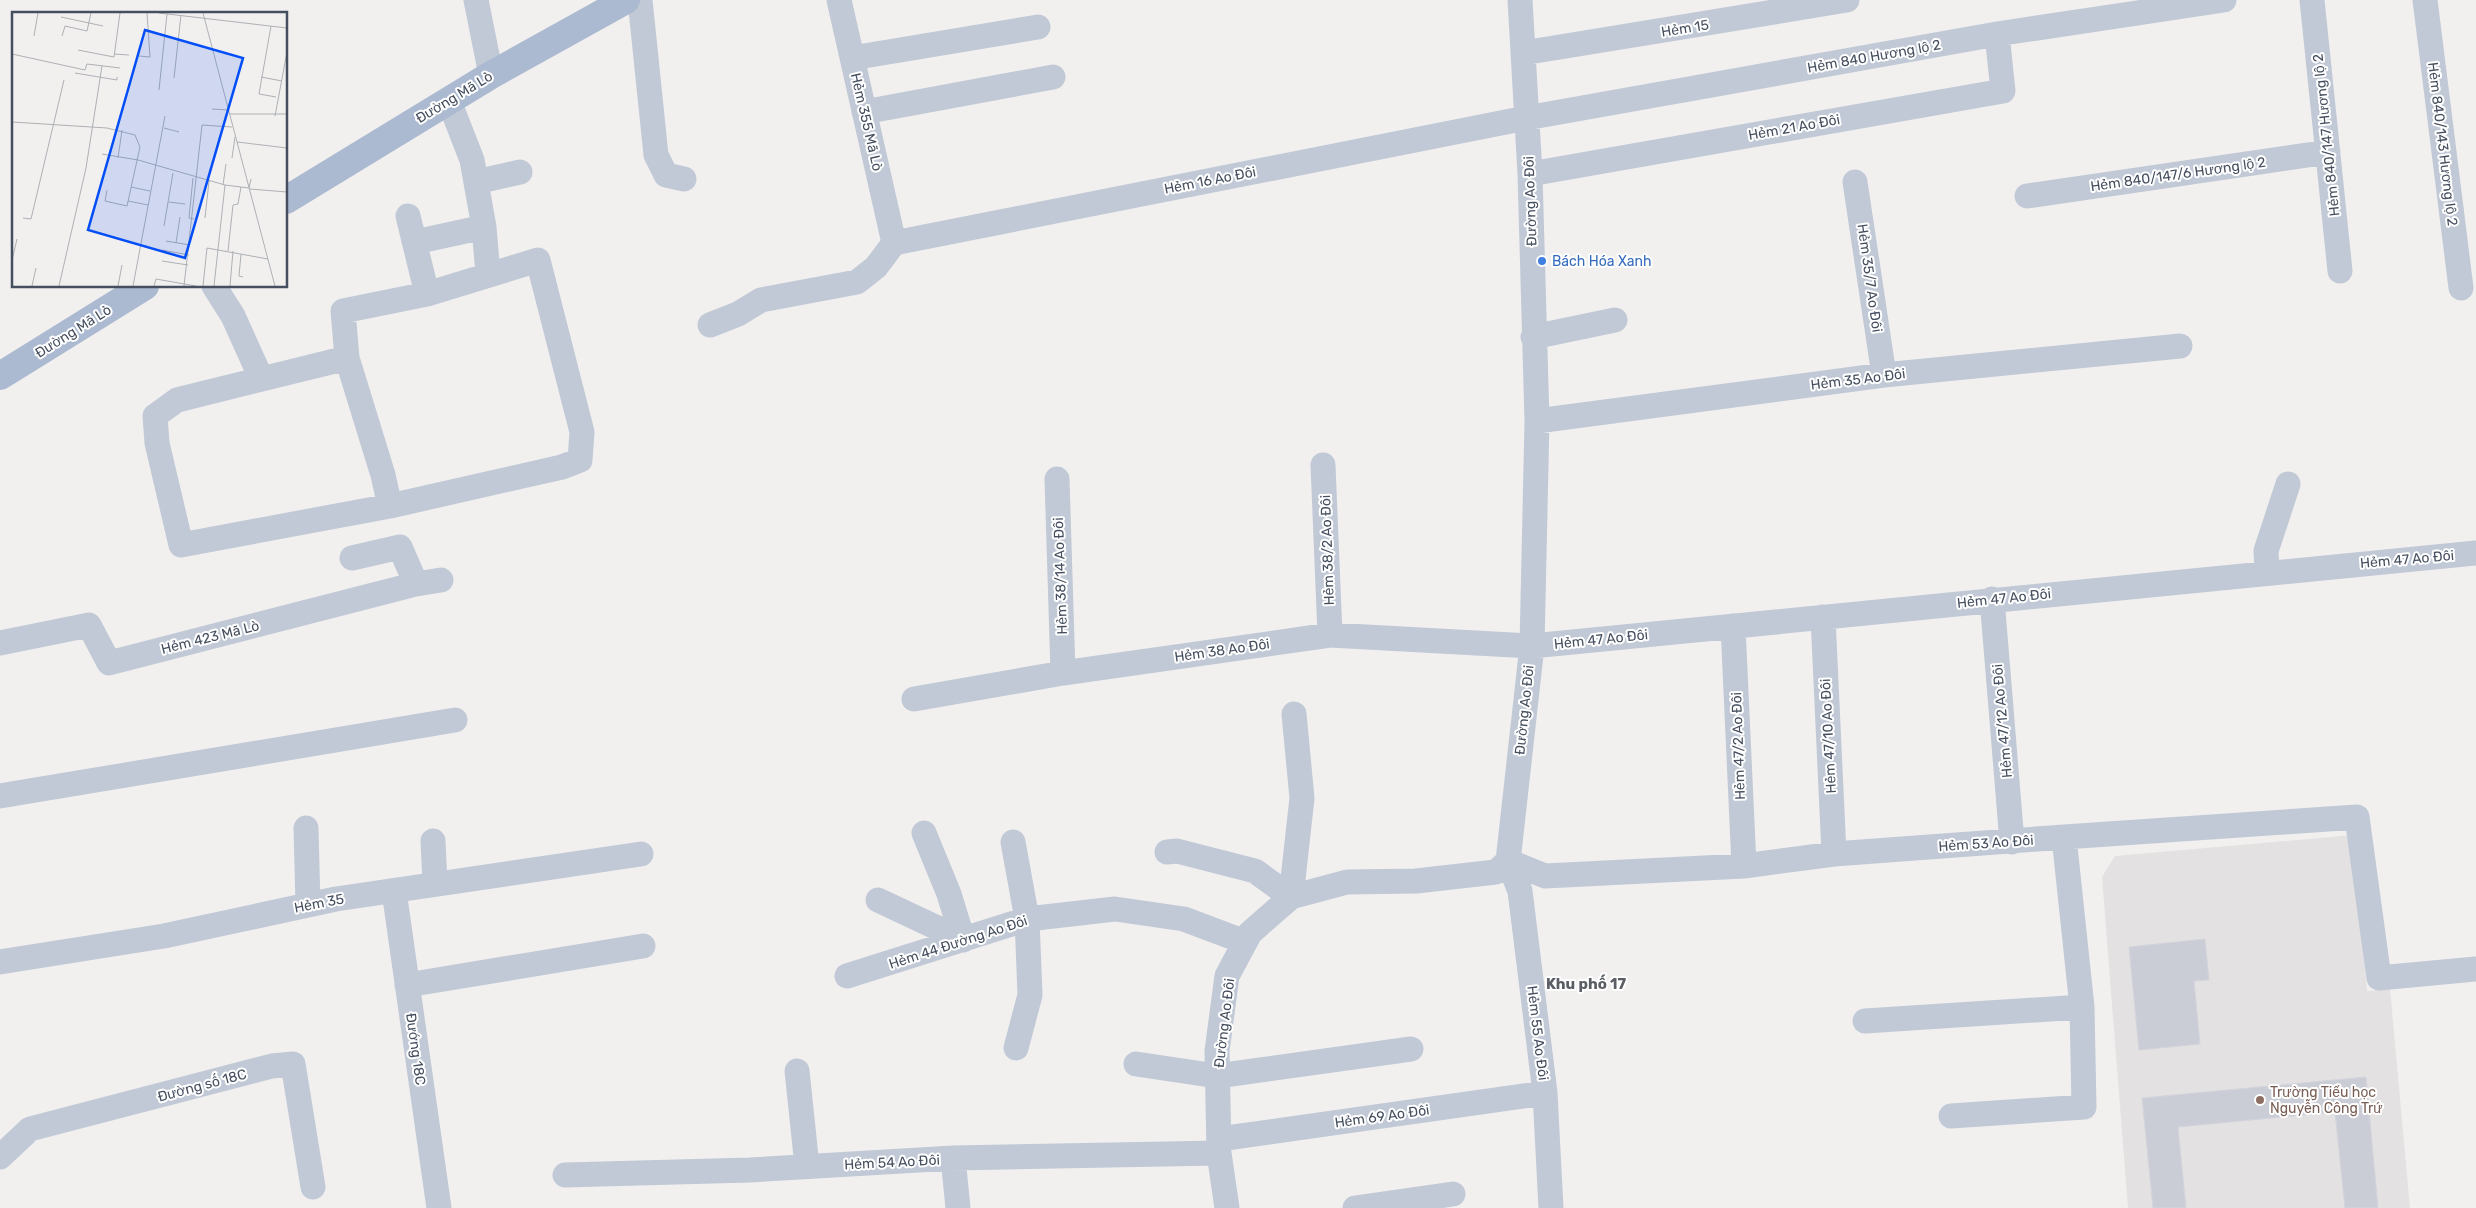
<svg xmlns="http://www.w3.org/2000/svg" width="2476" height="1208" font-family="Rubik,sans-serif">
  <rect width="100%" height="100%" fill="#f2f0ef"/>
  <path fill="#e3e1e1" d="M2353 835 2367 991 2390 989 2410 1208H2128L2102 877 2115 856Z"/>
  <path fill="#cbcdd6" stroke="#d3d4dc" d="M2205 939 2209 980 2194 981 2200 1044 2139 1050 2129 947Z
    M2366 1077 2378 1208H2345L2335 1112 2178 1127 2186 1208H2153L2142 1098Z"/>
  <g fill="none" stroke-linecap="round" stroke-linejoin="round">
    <path stroke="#c1c9d6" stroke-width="25" d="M476 0 491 75
      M640 0 656 155 666 175 684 179
      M839 0 894 243
      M2312 0 2340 271
      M2425 0 2461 288
      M1523 53 1847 0
      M852 58 1038 27
      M449 101 472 160 484 227 488 274
      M864 112 1053 77
      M1530 174 2003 91 1997 34
      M476 182 520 172
      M1855 182 1884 375
      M2027 196 2328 152
      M408 216 427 294
      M415 242 484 227
      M894 243 1526 118 1997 34 2224 0
      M214 286 233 316 261 378
      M710 325 738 314 761 300 857 282 876 267 894 243
      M1533 337 1615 320
      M347 358 177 400 155 416 157 443 181 545 390 506 562 467 580 460 582 432 538 260 427 294 343 311 347 358 383 475 390 506
      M1537 421 1884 375 2180 346
      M1323 465 1330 635
      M1057 479 1063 673
      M352 558 400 547 416 584
      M2267 573 2266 551 2288 484
      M1992 599 2012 842
      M1823 617 1834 854
      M1733 626 1744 866
      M0 643 89 625 109 663 416 584 441 580
      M914 699 1063 673 1330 635 1532 646 2476 553
      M0 796 455 720
      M306 828 308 905
      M924 833 949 894 963 940
      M2064 837 2357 817 2379 978 2476 969
      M433 841 435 884
      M1013 842 1027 919 1030 995 1016 1048
      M1167 852 1177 851 1255 871 1291 897 1302 798 1294 714
      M1508 861 1545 876 1744 866 1834 854 2064 837 2082 1007 2084 1107 1951 1116
      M1508 861 1520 891 1545 1093 1551 1208
      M394 891 439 1208
      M878 900 963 940
      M0 962 164 936 336 899 641 854
      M847 976 1027 919 1115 909 1184 919 1245 942
      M407 985 643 946
      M1865 1021 2082 1007
      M1136 1064 1217 1076 1411 1049
      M797 1071 807 1166
      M1219 1139 1545 1093
      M0 1157 30 1129 272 1066 293 1064 313 1187
      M953 1158 958 1208
      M565 1175 750 1170 953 1158 1219 1153
      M1227 1208 1219 1153 1217 1051 1227 976 1250 933 1291 897 1347 882 1416 881 1496 872 1508 861 1532 646 1537 421 1530 174 1520 0
      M1355 1208 1453 1194"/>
    <path stroke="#acbad1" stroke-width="28" d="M286 200 491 75 626 0
      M0 376 145 286"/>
  </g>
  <circle fill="#3f7fe0" stroke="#fff" stroke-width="2" cx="1542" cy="261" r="5"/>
  <circle fill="#8d6e63" stroke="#fff" stroke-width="2" cx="2260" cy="1100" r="5"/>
  <g text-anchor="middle" stroke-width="4" stroke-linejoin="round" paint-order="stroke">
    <g font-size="14" fill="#454f5f" stroke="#fff">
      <text transform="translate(1685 28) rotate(-9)" y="5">Hẻm 15</text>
      <text transform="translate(1874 56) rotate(-10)" y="5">Hẻm 840 Hương lộ 2</text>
      <text transform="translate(454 97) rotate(-31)" y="5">Đường Mã Lò</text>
      <text transform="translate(867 122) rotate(77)" y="5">Hẻm 355 Mã Lò</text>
      <text transform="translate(1794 127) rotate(-10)" y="5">Hẻm 21 Ao Đôi</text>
      <text transform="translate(2326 135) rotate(-96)" y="5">Hẻm 840/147 Hương lộ 2</text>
      <text transform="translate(2443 144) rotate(83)" y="5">Hẻm 840/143 Hương lộ 2</text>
      <text transform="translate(2178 174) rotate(-8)" y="5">Hẻm 840/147/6 Hương lộ 2</text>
      <text transform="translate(1210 180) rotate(-11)" y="5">Hẻm 16 Ao Đôi</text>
      <text transform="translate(1530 201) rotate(-92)" y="5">Đường Ao Đôi</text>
      <text transform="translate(1870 278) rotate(82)" y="5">Hẻm 35/7 Ao Đôi</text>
      <text transform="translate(73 331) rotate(-32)" y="5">Đường Mã Lò</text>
      <text transform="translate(1858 379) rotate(-7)" y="5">Hẻm 35 Ao Đôi</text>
      <text transform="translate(1327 550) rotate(-92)" y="5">Hẻm 38/2 Ao Đôi</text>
      <text transform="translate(2407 559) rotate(-5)" y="5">Hẻm 47 Ao Đôi</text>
      <text transform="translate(1060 576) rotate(-92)" y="5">Hẻm 38/14 Ao Đôi</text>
      <text transform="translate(2004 598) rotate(-6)" y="5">Hẻm 47 Ao Đôi</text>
      <text transform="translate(210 637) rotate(-14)" y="5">Hẻm 423 Mã Lò</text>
      <text transform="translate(1601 639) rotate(-6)" y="5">Hẻm 47 Ao Đôi</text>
      <text transform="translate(1222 650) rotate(-8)" y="5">Hẻm 38 Ao Đôi</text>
      <text transform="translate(1524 710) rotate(-84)" y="5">Đường Ao Đôi</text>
      <text transform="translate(2002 721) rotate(-95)" y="5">Hẻm 47/12 Ao Đôi</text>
      <text transform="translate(1828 736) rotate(-93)" y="5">Hẻm 47/10 Ao Đôi</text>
      <text transform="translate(1738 746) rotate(-92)" y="5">Hẻm 47/2 Ao Đôi</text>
      <text transform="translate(1986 843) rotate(-4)" y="5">Hẻm 53 Ao Đôi</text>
      <text transform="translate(319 903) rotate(-11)" y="5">Hẻm 35</text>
      <text transform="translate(958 942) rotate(-18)" y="5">Hẻm 44 Đường Ao Đôi</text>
      <text transform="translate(1224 1023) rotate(-83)" y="5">Đường Ao Đôi</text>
      <text transform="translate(1538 1033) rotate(83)" y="5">Hẻm 55 Ao Đôi</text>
      <text transform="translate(416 1049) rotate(82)" y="5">Đướng 18C</text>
      <text transform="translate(202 1085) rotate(-15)" y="5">Đường số 18C</text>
      <text transform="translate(1382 1116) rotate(-8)" y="5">Hẻm 69 Ao Đôi</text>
      <text transform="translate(892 1162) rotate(-3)" y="5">Hẻm 54 Ao Đôi</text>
    </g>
    <g font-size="14" fill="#366cbe" stroke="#fff" text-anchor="start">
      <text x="1552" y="266">Bách Hóa Xanh</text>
    </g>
    <g font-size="14" fill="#785e54" stroke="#fff" text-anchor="start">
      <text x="2270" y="1097">Trường Tiểu học<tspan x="2270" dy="16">Nguyễn Công Trứ</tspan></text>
    </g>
    <g font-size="15" font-weight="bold" fill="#5b5e65" stroke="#fff">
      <text x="1586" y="989">Khu phố 17</text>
    </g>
  </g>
  <g transform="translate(12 12)">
    <rect width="275" height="275" fill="#f2f0ef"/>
    <path fill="none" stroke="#adb0b5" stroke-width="1" d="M147 1 275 16M191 1 263 274M49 5 91 14M259 14 247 82 264 85M22 24 26 1M50 24 53 14 75 19 79 1M66 38 102 45 108 1M0 42 73 58 75 52 108 56M102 42 117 43M127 44 138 45 135 1M63 61 105 68V65M249 65 270 69M162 66 169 3M147 78 155 2M200 97 216 98M217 102H275M263 104 275 40M0 110 95 116 123 123 128 135 115 194 93 189 95 178M152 116 167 120M225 130 275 136M90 142 126 148 213 173 237 176 239 167M106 146 110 118M220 146 223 125M181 166 177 206 182 207M211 173 214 152M119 175 138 179M238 177 275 180M116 189 136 193M157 190 173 192M11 206 19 207 52 68M193 206 197 169M152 214 161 161M154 229 178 233M164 231 168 205M150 238 177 243M216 239 221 193 226 192 229 175M229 242 227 264 231 265M0 248 5 227M150 249 176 253M20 274 24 256M47 274 74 156 90 54M106 274 110 253M121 274 153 104M142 274 144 267 184 274M172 274 190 113 220 115M191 274 195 236 256 247M202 274 213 173M218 274 221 239"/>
    <path fill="#044ef7" fill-opacity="0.15" stroke="#044ef7" stroke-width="2.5" d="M133 18 231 46 173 246 76 218Z"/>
    <rect width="275" height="275" fill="none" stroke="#454f5f" stroke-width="2.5"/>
  </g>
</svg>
